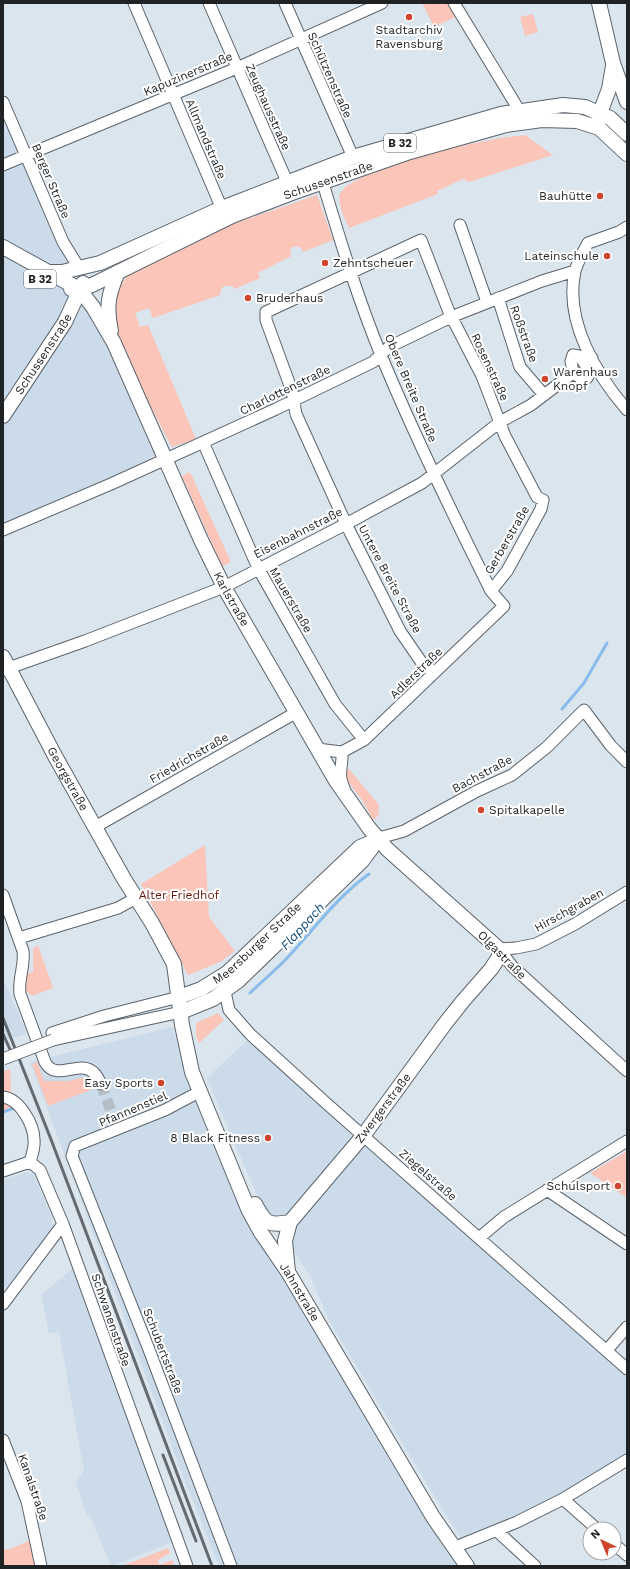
<svg xmlns="http://www.w3.org/2000/svg" width="630" height="1569" font-family="'Work Sans',sans-serif">
  <rect width="100%" height="100%" fill="#dbe5ee"/>
  <path fill="#cbdbea" d="M3 109 21 155 155 455 142 465 3 524Z
    M3 978 27 1034 3 1040Z
    M172 1027 197 1097 239 1201 393 1466 457 1566H219L182 1474 30 1062Z
    M247 1040 365 1147 627 1370V1459L607 1472 464 1543 425 1481 329 1320 311 1278 255 1191 207 1078Z
    M28 1172 34 1175 52 1217V1231L8 1291 3 1285V1180Z
    M73 1268 185 1537 113 1566H111L90 1515 87 1516 76 1482 84 1471 59 1332 49 1333 41 1295Z"/>
  <path fill="#fbc5b9" d="M422 3H450L457 16 434 27Z
    M533 14 538 32 525 36 520 17Z
    M525 135 553 155 469 182 463 179 437 191 438 194 349 228 341 210 339 195 346 186 364 176 431 152 500 138Z
    M317 195 333 240 303 252 300 247H293L290 250 291 256 258 273 260 278 235 289 232 286H224L221 289 220 295 153 318 149 308 135 313 140 327 148 325 196 439 172 447C158 419 111 337 114 310 115 297 120 286 127 276L233 224Z
    M190 472 231 562 222 566 182 476Z
    M345 768 349 769 379 805 378 816 373 820 362 800 347 780Z
    M205 845 209 917 235 951 220 962 188 975 141 884Z
    M38 945 53 988 32 996 26 991 27 974 33 972V949Z
    M218 1013 224 1020 199 1043 196 1036V1023Z
    M37 1062 44 1081H68L82 1078 90 1086 91 1090 48 1106 32 1064Z
    M10 1069 12 1107 3 1111V1072Z
    M627 1151V1198L590 1173Z
    M31 1540 37 1566H3V1550L10 1549Z
    M168 1548 170 1553 158 1560 159 1565 172 1560 175 1566H122Z"/>
  <g fill="none" stroke-linecap="round" stroke-linejoin="round">
    <path stroke="#89bcea" stroke-width="3" d="M562 709 584 683 607 643
      M250 993C262 981 276 970 288 957 314 929 338 896 369 874
      M3 1112 14 1108"/>
    <path stroke="#b5bec6" stroke-width="11" stroke-dasharray="11 5.5" stroke-linecap="butt" d="M101 1084 115 1122"/>
    <defs>
      <path id="minor" d="M134 3 225 216
        M209 3 285 177
        M285 3 353 157
        M454 3 519 110
        M3 102 63 242 79 268
        M3 165 237 68 382 3
        M460 225 487 302
        M627 227 619 232 588 243C583 252 578 261 575 271 564 321 596 374 627 410
        M498 298 520 367 544 395
        M585 364 579 356 573 355 571 361 573 373 582 379 587 378 589 374 585 364 592 358
        M203 442 258 568 335 704 364 740
        M3 530 111 484 276 409 373 362 389 347 451 317 542 281 575 271
        M3 670 85 641 224 587 346 524 422 483 500 422 531 405 573 373
        M434 673 422 663 400 631 346 524 296 414 292 391 266 320V312L421 240 449 312 482 376 505 436 537 497 543 500 541 509 507 571 491 591
        M317 749 342 752 364 740 504 606 491 591C452 513 414 435 381 355 358 299 340 240 323 183L317 179
        M342 752C343 767 337 773 344 788
        M95 827 297 712
        M379 838 404 831 477 791 512 775 547 747 584 710 611 746 627 762
        M3 895 23 951C25 965 18 979 20 994L45 1062C56 1083 80 1058 94 1073 97 1075 99 1081 101 1084
        M19 938 118 908 136 898
        M499 949 512 966 627 1071
        M499 949 516 948 536 944 575 924 627 892
        M225 992 229 1010 250 1034 326 1103 627 1369
        M52 1033 104 1016 179 997
        M53 1040 181 1012
        M199 1092 165 1110 75 1146 72 1156 148 1347 231 1566
        M3 1097C20 1099 34 1125 34 1140 35 1147 32 1155 30 1162
        M30 1162 40 1170 63 1224 187 1566
        M3 1171 30 1162
        M547 1190 627 1244
        M479 1238 504 1217 627 1141
        M3 1304 63 1224
        M607 1350 627 1327
        M3 1440 27 1501 41 1566
        M563 1499 597 1529
        M497 1531 535 1566
        M614 1544 627 1555
        M453 1548 517 1522 563 1499 627 1460"/>
      <g id="major">
        <path d="M599 3 613 63 627 102"/>
        <path d="M599 121 600 113 609 89 613 66"/>
        <path id="s1" d="M3 247 79 289 93 307 114 343 201 540 224 587 336 781 369 828 387 849 499 949V957L491 969 463 1001 444 1025 363 1136 290 1222 285 1241 288 1272"/>
        <path d="M48 272H62L100 263 222 208 353 157 501 114 563 105 585 107 610 118 627 134"/>
        <path id="s2" d="M71 289H79L92 285 232 216 292 193 410 152 506 125 542 120 577 121 599 128 627 154"/>
        <path d="M111 331C106 306 108 295 118 272"/>
        <path id="s3" d="M3 416 65 322 83 283"/>
        <path id="s4" d="M3 657 55 756 124 879 152 923 174 964 182 1025 192 1072 249 1211 260 1231 288 1272 433 1517 467 1566"/>
        <path id="s5" d="M179 997 201 989 227 973 360 847 379 839"/>
        <path d="M181 1012 213 999 238 981 362 861 379 838"/>
        <path d="M255 1204C266 1224 268 1226 290 1222"/>
      </g>
    </defs>
    <use href="#minor" stroke="#5b636b" stroke-width="13"/>
    <use href="#major" stroke="#5b636b" stroke-width="16"/>
    <use href="#minor" stroke="#fff" stroke-width="11"/>
    <use href="#major" stroke="#fff" stroke-width="14"/>
    <path stroke="#646a6f" stroke-width="3" d="M3 1018 52 1142 212 1566
      M3 1034 13 1056
      M163 1455 196 1541"/>
    <defs>
      <path id="minor-bridge" d="M3 1059 53 1040"/>
    </defs>
    <use href="#minor-bridge" stroke="#5b636b" stroke-width="13" stroke-linecap="butt"/>
    <use href="#minor-bridge" stroke="#fff" stroke-width="11"/>
  </g>
  <g fill="#cf442c" stroke="#fff" stroke-width="1.5">
    <circle cx="409" cy="17" r="4"/>
    <circle cx="600" cy="196" r="4"/>
    <circle cx="607" cy="256" r="4"/>
    <circle cx="325" cy="263" r="4"/>
    <circle cx="248" cy="298" r="4"/>
    <circle cx="545" cy="379" r="4"/>
    <circle cx="481" cy="810" r="4"/>
    <circle cx="161" cy="1083" r="4"/>
    <circle cx="268" cy="1138" r="4"/>
    <circle cx="618" cy="1186" r="4"/>
  </g>
  <g text-anchor="middle" stroke-width="4" stroke-linejoin="round" paint-order="stroke">
    <g fill="#fff" stroke="#626567" stroke-width="1">
      <rect x="384" y="134" width="32" height="18" rx="3"/>
      <rect x="24" y="270" width="32" height="18" rx="3"/>
    </g>
    <g font-size="11" font-weight="bold" fill="#1f2326">
      <text x="400" y="147">B 32</text>
      <text x="40" y="283">B 32</text>
    </g>
    <g font-size="12" fill="#1f2326" stroke="#fff" text-anchor="end">
      <text x="409" y="34" text-anchor="middle">Stadtarchiv<tspan x="409" dy="14">Ravensburg</tspan></text>
      <text x="592" y="200">Bauhütte</text>
      <text x="599" y="260">Lateinschule</text>
      <text x="333" y="267" text-anchor="start">Zehntscheuer</text>
      <text x="256" y="302" text-anchor="start">Bruderhaus</text>
      <text x="553" y="376" text-anchor="start">Warenhaus<tspan x="553" dy="14">Knopf</tspan></text>
      <text x="489" y="814" text-anchor="start">Spitalkapelle</text>
      <text x="153" y="1087">Easy Sports</text>
      <text x="260" y="1142">8 Black Fitness</text>
      <text x="610" y="1190">Schulsport</text>
    </g>
    <g font-size="12" fill="#1f2326" stroke="#fff">
      <text transform="translate(188 74) rotate(-23)" y="4">Kapuzinerstraße</text>
      <text transform="translate(330 75) rotate(66)" y="4">Schützenstraße</text>
      <text transform="translate(268 107) rotate(66)" y="4">Zeughausstraße</text>
      <text transform="translate(206 139) rotate(67)" y="4">Allmandstraße</text>
      <text transform="translate(51 181) rotate(67)" y="4">Berger Straße</text>
      <text dy="4" stroke="none"><textPath href="#s2" startOffset="280">Schussenstraße</textPath></text>
      <text transform="translate(524 334) rotate(70)" y="4">Roßstraße</text>
      <text dy="4" stroke="none"><textPath href="#s3" startOffset="74">Schussenstraße</textPath></text>
      <text transform="translate(490 367) rotate(65)" y="4">Rosenstraße</text>
      <text transform="translate(411 388) rotate(67)" y="4">Obere Breite Straße</text>
      <text transform="translate(285 390) rotate(-26)" y="4">Charlottenstraße</text>
      <text transform="translate(298 533) rotate(-27)" y="4">Eisenbahnstraße</text>
      <text transform="translate(507 540) rotate(-60)" y="4">Gerberstraße</text>
      <text transform="translate(390 579) rotate(62)" y="4">Untere Breite Straße</text>
      <text dy="4" stroke="none"><textPath href="#s1" startOffset="433">Karlstraße</textPath></text>
      <text transform="translate(291 600) rotate(60)" y="4">Mauerstraße</text>
      <text transform="translate(416 673) rotate(-44)" y="4">Adlerstraße</text>
      <text transform="translate(189 758) rotate(-30)" y="4">Friedrichstraße</text>
      <text transform="translate(482 774) rotate(-28)" y="4">Bachstraße</text>
      <text dy="4" stroke="none"><textPath href="#s4" startOffset="138">Georgstraße</textPath></text>
      <text transform="translate(569 910) rotate(-29)" y="4">Hirschgraben</text>
      <text dy="4" stroke="none"><textPath href="#s5" startOffset="96">Meersburger Straße</textPath></text>
      <text transform="translate(502 955) rotate(45)" y="4">Olgastraße</text>
      <text transform="translate(383 1108) rotate(-53)" y="4">Zwergerstraße</text>
      <text transform="translate(133 1109) rotate(-23)" y="4">Pfannenstiel</text>
      <text transform="translate(428 1175) rotate(41)" y="4">Ziegelstraße</text>
      <text dy="4" stroke="none"><textPath href="#s4" startOffset="707">Jahnstraße</textPath></text>
      <text transform="translate(111 1320) rotate(71)" y="4">Schwanenstraße</text>
      <text transform="translate(163 1351) rotate(69)" y="4">Schubertstraße</text>
      <text transform="translate(33 1487) rotate(71)" y="4">Kanalstraße</text>
    </g>
    <g font-size="12" fill="#661608" stroke="#fff">
      <text x="179" y="899">Alter Friedhof</text>
    </g>
    <g font-size="13" font-style="italic" fill="#124b77" stroke="#fff">
      <text transform="translate(302 926) rotate(-48)" y="5">Flappach</text>
    </g>
  </g>
  <rect width="630" height="1569" fill="none" stroke="#1f2326" stroke-width="8"/>
  <g transform="translate(602 1541) rotate(316)"><circle r="19" fill="#ffffff" stroke="#a5a7a8"/>
  <path d="M0-3L7 15L0 10L-7 15Z" fill="#cf442c"/>
  <text y="-6" font-size="11" font-weight="bold" text-anchor="middle" fill="#1f2326">N</text>
  </g>
</svg>
